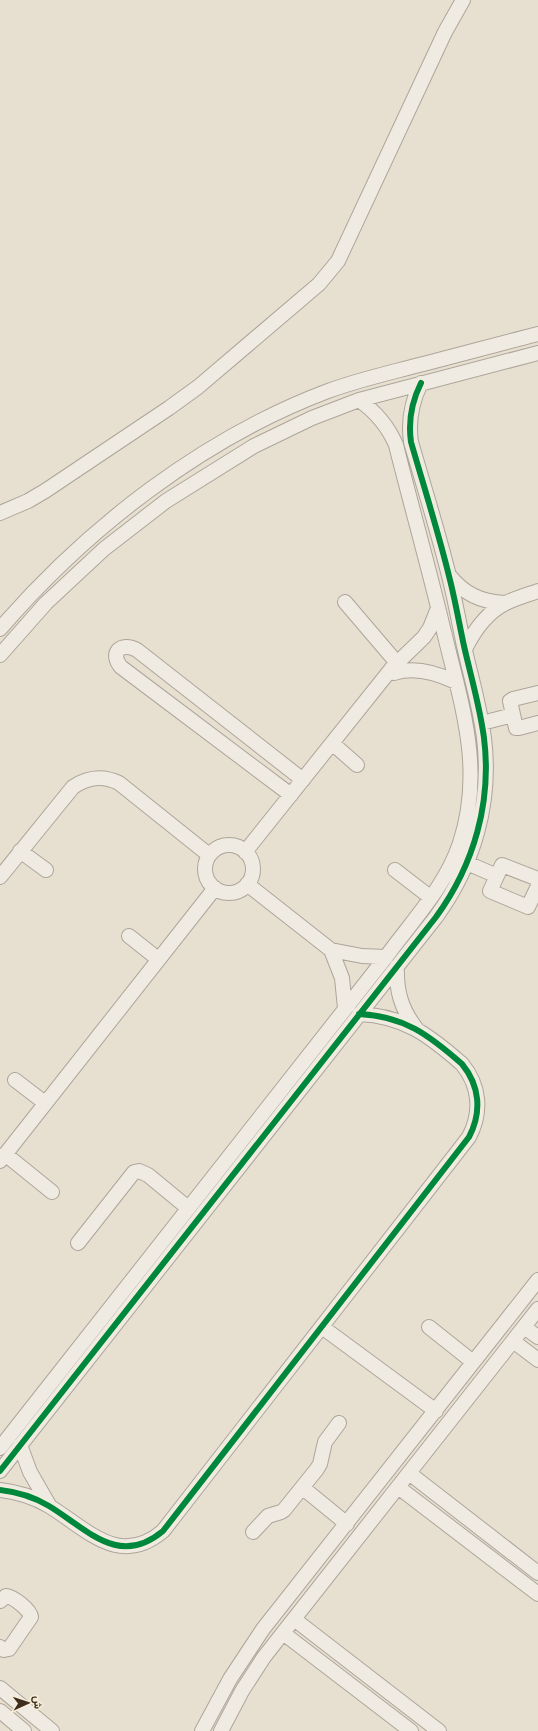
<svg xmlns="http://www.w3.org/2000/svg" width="538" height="1731" font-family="'Crimson Pro',Vazirmatn,serif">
  <rect width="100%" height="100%" fill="#e7e0d1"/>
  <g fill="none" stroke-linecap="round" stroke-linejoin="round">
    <defs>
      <path id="street" d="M0 513 28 501 45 491 169 408 198 387 319 284 338 261 445 32 463 0
        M449 575C464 594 481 602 505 603
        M345 602 403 670
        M0 629C87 528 203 438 328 391 358 380 389 373 419 365 459 355 498 344 538 334
        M465 649C474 631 487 612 506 603 516 598 527 595 538 591
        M0 655 46 603 104 549 166 501 254 446 312 418 359 400 538 353
        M394 673C415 666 437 673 456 682
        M538 693 513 699 510 701 516 728H519L538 723
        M482 723 513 715
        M332 743 357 765
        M291 795 121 667C109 653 121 641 137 650L303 780
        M205 869a24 24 0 1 1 48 0a24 24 0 1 1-48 0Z
        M20 851 46 870
        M245 852 392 668 424 637 430 628 438 608
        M467 863 497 876
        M395 870 430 897
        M0 877 73 787C88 777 102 775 119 783L209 855
        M538 879 502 865 490 891 528 907 538 886
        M247 884 331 950 342 978 345 1008
        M129 936 158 959
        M331 950 362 956 386 957
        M397 966C396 990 401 1009 416 1028
        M15 1080 45 1103
        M5 1154 52 1192
        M0 1161 215 888
        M78 1243 134 1172 139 1171 148 1175 188 1208
        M322 1327 436 1411
        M429 1327 473 1362
        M524 1327 538 1337
        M513 1341 538 1360
        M20 1445 30 1472 49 1505
        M0 1448 386 957C412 921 446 886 460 843 484 770 462 707 445 636 430 572 412 509 396 445 388 426 376 412 359 400
        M0 1471 436 917C474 865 492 802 484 738 480 707 471 677 464 646 459 623 455 599 449 576 438 531 424 487 411 442 408 421 411 403 421 383
        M409 1473 538 1573
        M398 1487 538 1594
        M303 1488 347 1524
        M0 1490C18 1492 34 1497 49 1506 87 1529 119 1568 163 1531L469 1137C482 1112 480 1086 462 1064 429 1035 404 1016 359 1014
        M253 1532 268 1516 281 1512 284 1510 317 1469 320 1464 325 1442 339 1423
        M0 1601 6 1596C14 1597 30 1610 31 1617L9 1649 4 1650 0 1647
        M294 1619 439 1731
        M283 1633 411 1731
        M0 1688 52 1731
        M0 1711 24 1731
        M202 1731 230 1679 263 1629 538 1280
        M221 1731 242 1691 264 1657 538 1309"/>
    </defs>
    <use href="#street" stroke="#ada599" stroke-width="16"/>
    <use href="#street" stroke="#efebe3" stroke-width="14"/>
    <defs>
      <path id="cycleway" d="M0 1471 436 917C474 865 492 802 484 738 480 707 471 677 464 646 459 623 455 599 449 576 438 531 424 487 411 442 408 421 411 403 421 383
        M0 1490C18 1492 34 1497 49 1506 87 1529 119 1568 163 1531L469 1137C482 1112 480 1086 462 1064 429 1035 404 1016 359 1014"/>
    </defs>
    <use href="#cycleway" stroke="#f7eed8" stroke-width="8"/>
    <use href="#cycleway" stroke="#00873e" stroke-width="6"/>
  </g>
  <g transform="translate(28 1703) rotate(87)" stroke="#f7eed8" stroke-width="3" paint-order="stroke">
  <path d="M0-3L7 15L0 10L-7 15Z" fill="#3d2e20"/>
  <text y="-6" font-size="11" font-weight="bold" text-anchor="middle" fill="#3d2e20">ش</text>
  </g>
</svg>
